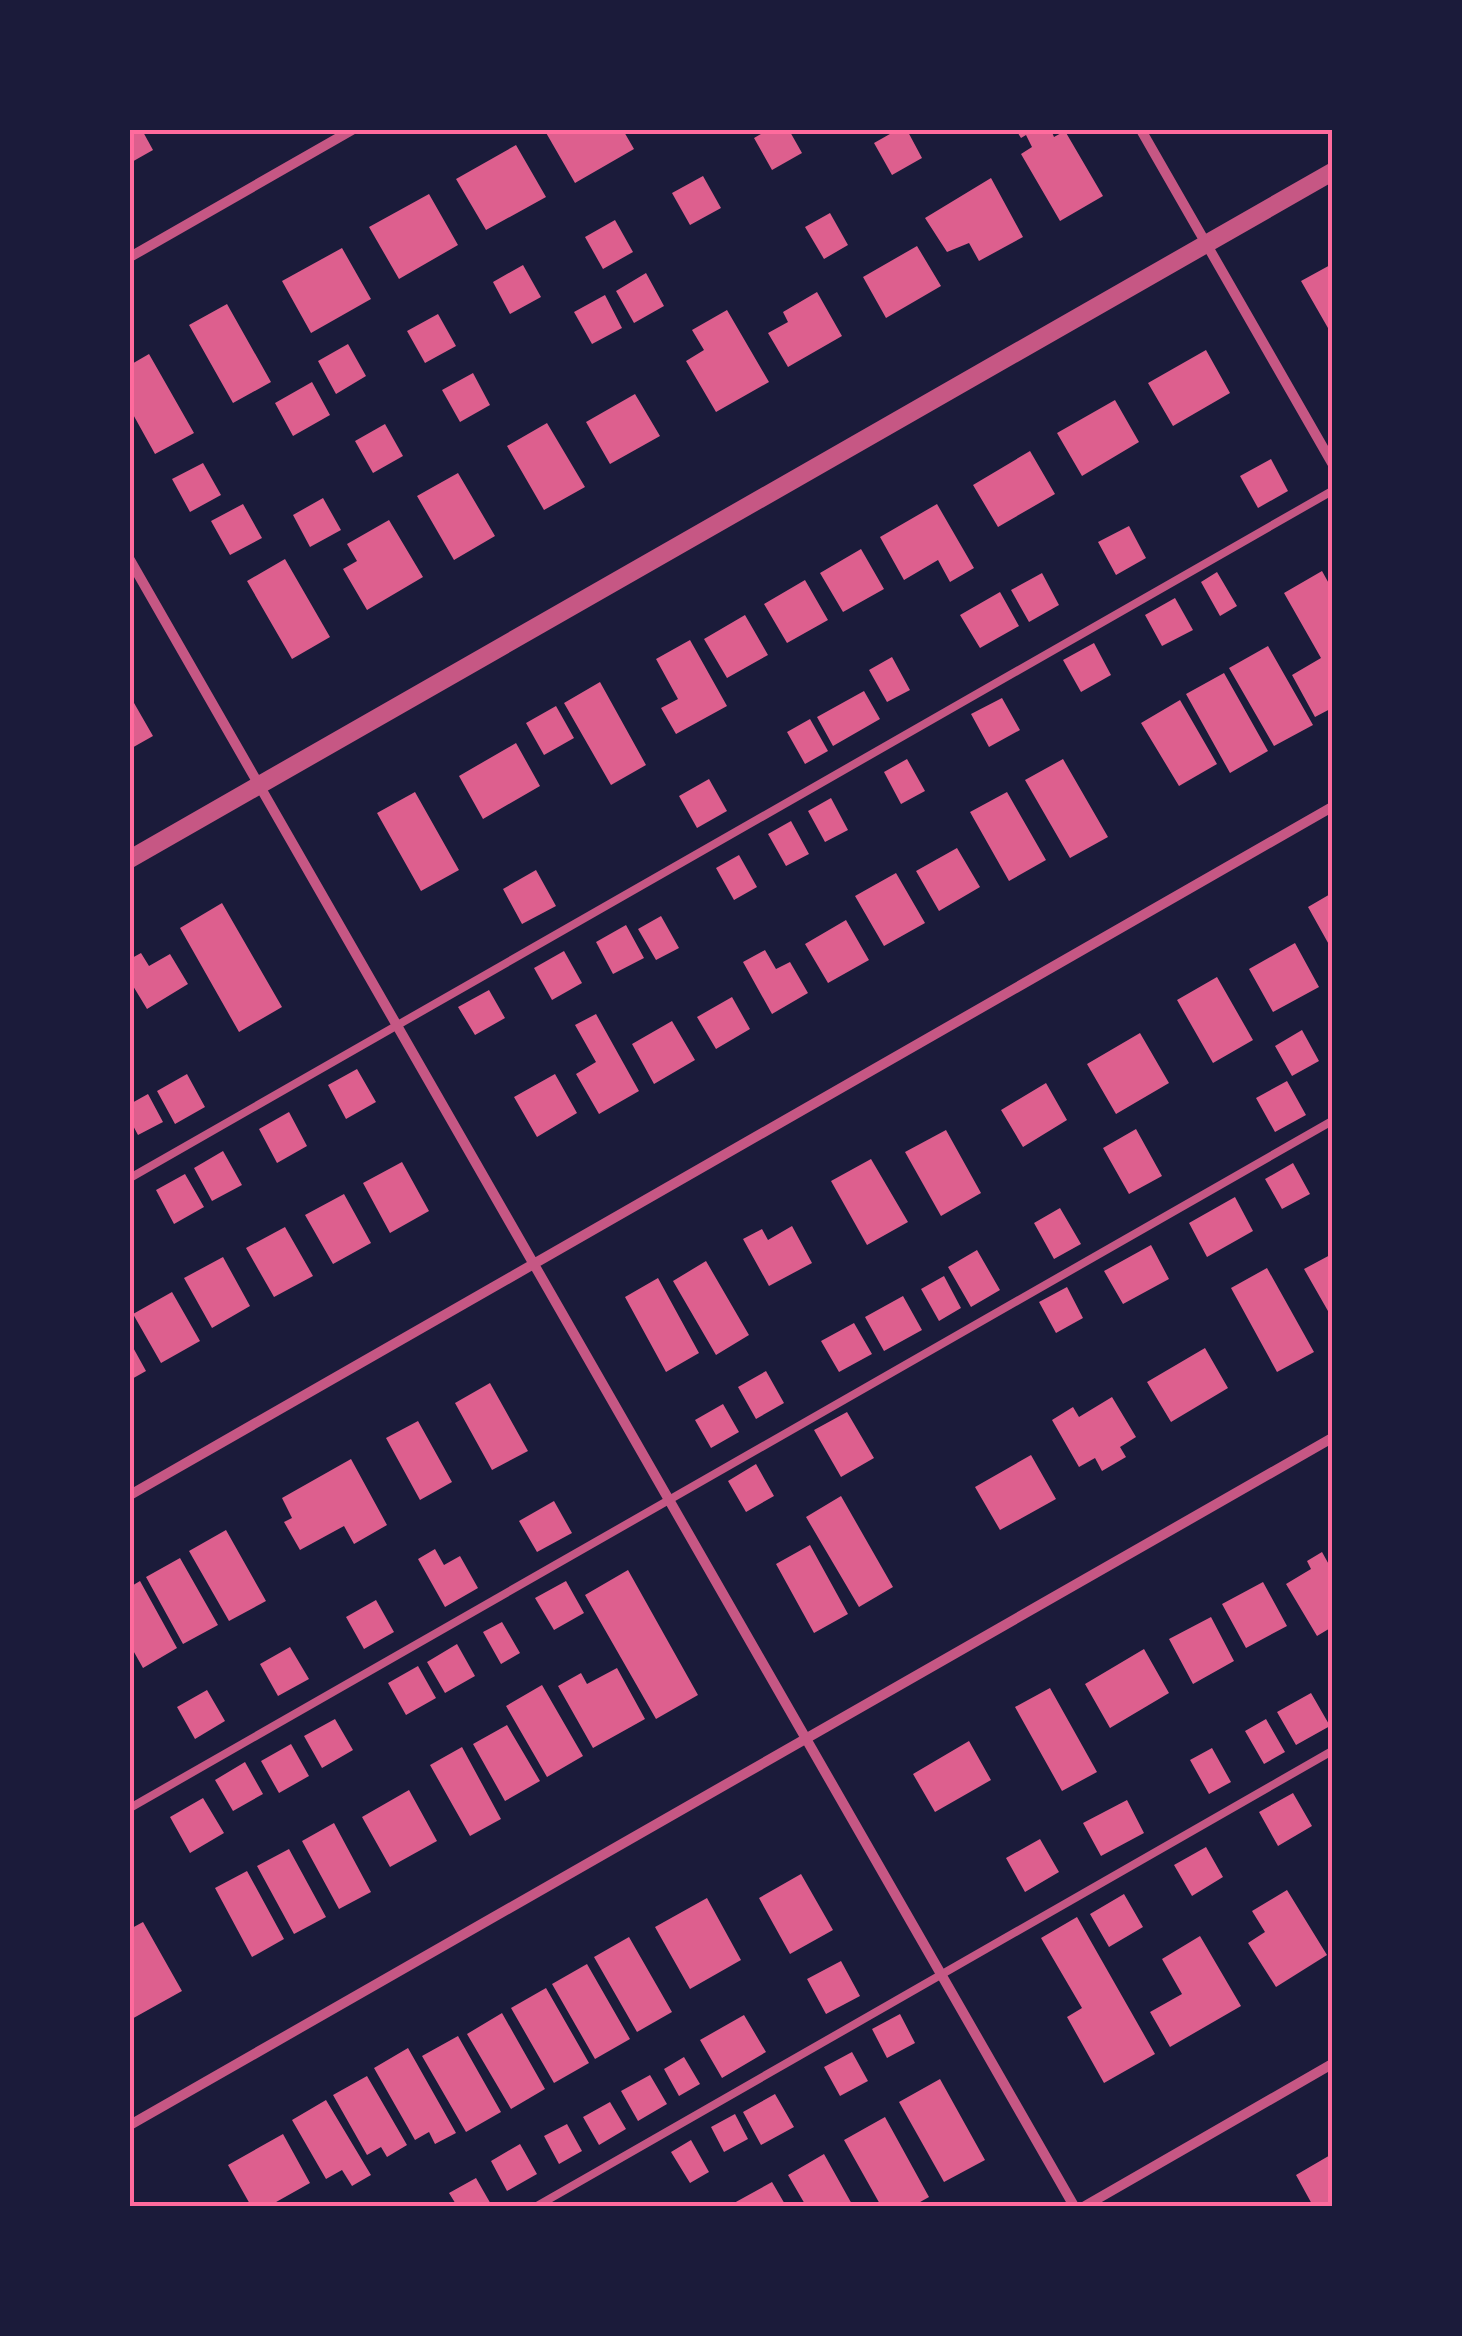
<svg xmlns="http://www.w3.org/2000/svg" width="1462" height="2336" font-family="Literata,serif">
  <rect width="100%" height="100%" fill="#1b1b3a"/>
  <path fill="#dd5f8e" d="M130 130H142L153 150 130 163Z
    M547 130H623L634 149 575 183 545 131Z
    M768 130H789L802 153 772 170 754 138Z
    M897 130H907L922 158 892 175 874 143Z
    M1016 130H1051L1054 137 1065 131 1103 196 1060 221 1021 154 1032 147 1026 135 1021 138Z
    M516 145 546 197 486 230 456 179Z
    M703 176 721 208 690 225 672 193Z
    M991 178 1023 237 979 261 969 243 947 252 925 218Z
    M429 194 458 245 399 279 369 227Z
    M830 213 848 245 824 259 805 227Z
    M615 220 633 252 603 269 585 237Z
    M917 246 941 286 886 318 863 277Z
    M342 248 371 299 311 333 282 281Z
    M1332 264V335L1301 281Z
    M523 265 541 297 510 314 493 282Z
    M646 273 664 306 634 323 616 291Z
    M817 292 842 336 788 367 768 333 788 322 783 312Z
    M605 295 622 328 592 344 574 312Z
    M227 304 271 382 233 403 189 325Z
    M727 310 769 382 716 412 686 361 704 350 692 330Z
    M438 314 456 346 425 363 407 331Z
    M348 344 366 376 336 394 318 361Z
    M1206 350 1230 393 1173 426 1148 383Z
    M149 354 194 433 155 454 130 409V365Z
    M473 373 490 405 460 422 442 390Z
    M312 382 330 415 293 436 275 403Z
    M635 394 660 436 610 464 586 422Z
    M1115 400 1139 442 1082 476 1057 433Z
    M547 423 585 487 544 510 507 446Z
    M385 424 403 456 373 473 355 441Z
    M1030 451 1055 494 998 527 973 485Z
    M1271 459 1288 491 1258 508 1240 476Z
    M203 463 221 495 190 512 172 479Z
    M458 473 495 536 454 560 417 496Z
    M323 498 341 530 310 547 293 515Z
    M243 504 262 538 230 555 211 521Z
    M937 504 974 568 950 582 938 560 904 580 880 537Z
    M389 520 423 577 367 610 343 569 357 561 347 544Z
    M1129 526 1146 558 1116 575 1098 542Z
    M861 549 884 589 843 612 820 573Z
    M285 559 330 637 292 659 247 581Z
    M1322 571 1332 589V708L1315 717 1292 675 1321 658 1284 593Z
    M1217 572 1237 606 1220 616 1201 582Z
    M1042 573 1059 605 1029 622 1011 590Z
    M805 580 828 620 787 643 764 604Z
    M1000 592 1019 626 980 648 960 615Z
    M1175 598 1193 630 1162 646 1145 615Z
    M745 615 768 655 727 678 704 639Z
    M690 640 727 706 676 734 661 708 678 699 656 659Z
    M1094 643 1111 675 1081 692 1063 660Z
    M1268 646 1313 725 1274 746 1229 668Z
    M892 657 910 690 887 702 869 670Z
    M1224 673 1268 751 1230 773 1186 694Z
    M600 682 646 765 611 785 564 703Z
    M864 691 880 719 833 746 817 717Z
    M130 696 153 736 130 749Z
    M1002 698 1020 730 989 747 971 714Z
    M1180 700 1217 764 1179 786 1141 723Z
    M556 706 574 738 544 755 526 723Z
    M810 719 828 751 805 764 787 732Z
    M516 743 540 786 483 819 459 776Z
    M907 759 925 791 901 804 884 772Z
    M1063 759 1108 837 1070 858 1025 780Z
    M709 779 727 811 697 828 679 796Z
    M415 792 459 870 421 891 377 813Z
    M1007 792 1046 860 1009 881 970 812Z
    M831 798 848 830 825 842 808 811Z
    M791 821 809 854 786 866 768 834Z
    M957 848 980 887 939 911 916 871Z
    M739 855 757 887 734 900 716 868Z
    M536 870 556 906 522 924 503 889Z
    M896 873 925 923 884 946 855 896Z
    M1332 893V950L1308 907Z
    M222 903 282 1007 239 1032 180 928Z
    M661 916 679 948 656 960 638 929Z
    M846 920 869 960 828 983 805 944Z
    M626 925 644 958 613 974 596 942Z
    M1295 943 1319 987 1273 1012 1249 969Z
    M765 950 776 969 790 962 808 993 772 1014 743 962Z
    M564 951 582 983 552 1000 534 968Z
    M141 953 149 966 170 954 188 984 147 1009 130 981V959Z
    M1217 977 1253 1040 1213 1063 1177 1000Z
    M489 990 505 1018 475 1035 458 1007Z
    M732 997 750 1029 716 1049 697 1017Z
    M596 1014 639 1091 599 1114 576 1074 596 1062 575 1025Z
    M672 1021 695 1060 654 1084 632 1044Z
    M1302 1030 1319 1061 1292 1076 1275 1046Z
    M1140 1033 1169 1083 1116 1114 1087 1064Z
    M357 1069 376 1102 346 1119 328 1085Z
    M187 1074 205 1107 175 1124 157 1091Z
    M555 1074 577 1113 537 1137 514 1097Z
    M1287 1081 1306 1115 1275 1132 1256 1098Z
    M1046 1083 1067 1120 1023 1147 1001 1110Z
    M148 1094 163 1122 138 1135 130 1120V1104Z
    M289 1112 307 1146 277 1163 259 1129Z
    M1136 1129 1162 1176 1129 1194 1103 1148Z
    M946 1130 981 1193 941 1216 905 1152Z
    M223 1151 242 1185 212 1201 194 1168Z
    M871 1159 908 1222 867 1245 831 1181Z
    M402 1162 429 1211 390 1233 363 1183Z
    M1293 1163 1310 1194 1282 1209 1265 1179Z
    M185 1174 204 1207 174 1224 156 1190Z
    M344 1194 371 1243 333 1264 305 1215Z
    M1235 1197 1253 1231 1207 1257 1189 1223Z
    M1060 1208 1081 1244 1054 1259 1034 1223Z
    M792 1226 812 1263 769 1286 743 1239 762 1229 768 1240Z
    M285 1227 313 1276 274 1297 246 1248Z
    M1151 1245 1169 1279 1123 1304 1104 1271Z
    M977 1250 1000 1290 971 1307 948 1267Z
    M1332 1254V1318L1304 1269Z
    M223 1257 250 1306 212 1328 184 1278Z
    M706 1261 749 1335 716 1355 673 1281Z
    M1267 1268 1314 1352 1277 1372 1231 1288Z
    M944 1276 961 1308 939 1321 921 1289Z
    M658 1278 699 1353 666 1372 625 1297Z
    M1067 1287 1083 1318 1056 1333 1039 1302Z
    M172 1292 200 1341 161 1363 133 1314Z
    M903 1296 922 1330 884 1351 865 1317Z
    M854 1323 872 1354 839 1372 821 1341Z
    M130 1342 146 1371 130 1380Z
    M1205 1348 1228 1388 1171 1422 1147 1382Z
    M766 1371 784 1403 756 1419 738 1387Z
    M490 1383 528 1451 492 1470 455 1403Z
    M1112 1397 1136 1437 1120 1447 1126 1457 1102 1471 1095 1458 1079 1467 1052 1420 1073 1407 1079 1417Z
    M723 1404 739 1432 711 1448 695 1420Z
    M847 1412 874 1458 841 1477 814 1430Z
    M418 1421 452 1482 420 1500 386 1438Z
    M1031 1455 1056 1499 1000 1530 975 1487Z
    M351 1459 387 1525 354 1544 344 1526 300 1550 284 1522 292 1518 282 1498Z
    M756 1464 774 1496 746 1512 728 1481Z
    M841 1496 893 1587 859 1607 806 1517Z
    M554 1501 572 1533 537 1552 519 1521Z
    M226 1530 266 1601 229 1621 189 1551Z
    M810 1545 848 1614 814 1633 776 1564Z
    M435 1549 444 1565 460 1556 478 1588 445 1607 418 1559Z
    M1322 1552 1332 1570V1627L1317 1636 1286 1584 1311 1569 1307 1561Z
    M180 1558 218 1625 183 1644 146 1577Z
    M628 1570 698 1695 656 1719 585 1595Z
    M140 1581 177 1648 143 1668 130 1645V1587Z
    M566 1581 584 1613 554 1630 535 1598Z
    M1263 1582 1287 1626 1246 1648 1222 1604Z
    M376 1600 394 1632 364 1649 346 1617Z
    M1211 1617 1234 1661 1193 1684 1169 1639Z
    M502 1622 520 1653 501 1664 483 1632Z
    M457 1644 475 1676 445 1693 427 1662Z
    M290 1647 309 1679 278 1696 260 1664Z
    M1144 1649 1169 1693 1110 1728 1085 1684Z
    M418 1666 436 1698 406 1715 388 1683Z
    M617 1668 645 1719 593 1748 558 1686 581 1673 587 1684Z
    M542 1685 583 1756 547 1777 506 1706Z
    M1050 1688 1097 1772 1062 1791 1015 1707Z
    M207 1690 225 1721 195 1739 177 1707Z
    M1311 1693 1330 1726 1296 1745 1277 1712Z
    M335 1719 353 1750 322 1768 304 1736Z
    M1266 1719 1285 1752 1264 1764 1245 1731Z
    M507 1725 540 1781 505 1801 473 1744Z
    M969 1741 991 1780 935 1812 913 1774Z
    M291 1744 309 1776 279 1793 261 1761Z
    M462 1747 501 1819 470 1836 430 1765Z
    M1212 1748 1231 1782 1209 1794 1190 1760Z
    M245 1762 263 1794 233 1811 215 1780Z
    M409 1790 437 1841 390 1867 362 1817Z
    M1293 1793 1312 1826 1278 1846 1259 1812Z
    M203 1798 224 1833 190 1853 170 1817Z
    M1127 1800 1144 1833 1101 1856 1083 1823Z
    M334 1823 371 1892 339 1909 302 1841Z
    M1040 1839 1059 1872 1025 1892 1006 1858Z
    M1206 1847 1223 1877 1192 1896 1174 1865Z
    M289 1849 326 1917 294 1934 257 1866Z
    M247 1871 284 1939 252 1957 215 1888Z
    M801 1874 833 1930 790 1954 759 1898Z
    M1287 1890 1327 1955 1276 1987 1248 1943 1265 1932 1252 1911Z
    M1124 1894 1143 1927 1109 1947 1090 1914Z
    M707 1898 741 1960 690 1989 655 1927Z
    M1077 1917 1155 2054 1104 2083 1067 2017 1082 2008 1041 1938Z
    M143 1922 182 1991 130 2020V1929Z
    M1200 1936 1241 2006 1170 2047 1150 2012 1182 1994 1162 1959Z
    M629 1937 672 2012 637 2032 594 1957Z
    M841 1961 860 1996 826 2014 807 1979Z
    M587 1964 630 2039 595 2059 552 1984Z
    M546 1988 589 2063 554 2083 511 2008Z
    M502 2013 545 2089 511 2109 467 2034Z
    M900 2014 915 2043 887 2058 872 2029Z
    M744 2015 766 2052 722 2078 700 2040Z
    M458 2036 501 2112 466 2132 422 2056Z
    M408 2048 456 2133 435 2144 429 2132 415 2140 374 2068Z
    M852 2052 868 2081 840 2096 824 2067Z
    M684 2057 700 2084 679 2096 664 2069Z
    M650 2075 667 2104 638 2121 621 2091Z
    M367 2076 407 2145 387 2157 381 2147 367 2155 333 2095Z
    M940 2079 985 2160 944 2182 899 2102Z
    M775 2094 794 2127 761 2145 743 2112Z
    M326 2100 371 2175 352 2186 342 2170 326 2179 292 2120Z
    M610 2102 626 2129 599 2145 583 2117Z
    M735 2114 748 2139 724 2152 711 2127Z
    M885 2117 929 2197 913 2206H881L844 2140Z
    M567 2124 582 2151 559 2164 544 2136Z
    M283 2134 310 2183 269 2206H251L228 2165Z
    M691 2140 709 2172 690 2183 671 2152Z
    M520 2144 537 2174 507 2191 491 2161Z
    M824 2154 853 2206H806L788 2175Z
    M1332 2154V2206H1313L1296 2175Z
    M476 2178 492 2206H457L449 2193Z
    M772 2182 786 2206H736L734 2203Z"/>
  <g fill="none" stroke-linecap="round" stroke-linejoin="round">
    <path stroke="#c65784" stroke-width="8" d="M130 1178 1332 491
      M130 1808 1332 1121
      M537 2206 1332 1751"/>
    <path stroke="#c65784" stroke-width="10" d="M1141 130 1332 463
      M130 257 352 130
      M130 560 1074 2206
      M130 1495 1332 807
      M130 2125 1332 1438
      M1085 2206 1332 2064"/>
    <path stroke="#c65784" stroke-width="18" d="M130 859 1332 172"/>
  </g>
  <rect width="1462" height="2336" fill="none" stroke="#1b1b3a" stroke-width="265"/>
  <rect x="132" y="132" width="1198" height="2072" fill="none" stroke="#ff6b9d" stroke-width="4"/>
</svg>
